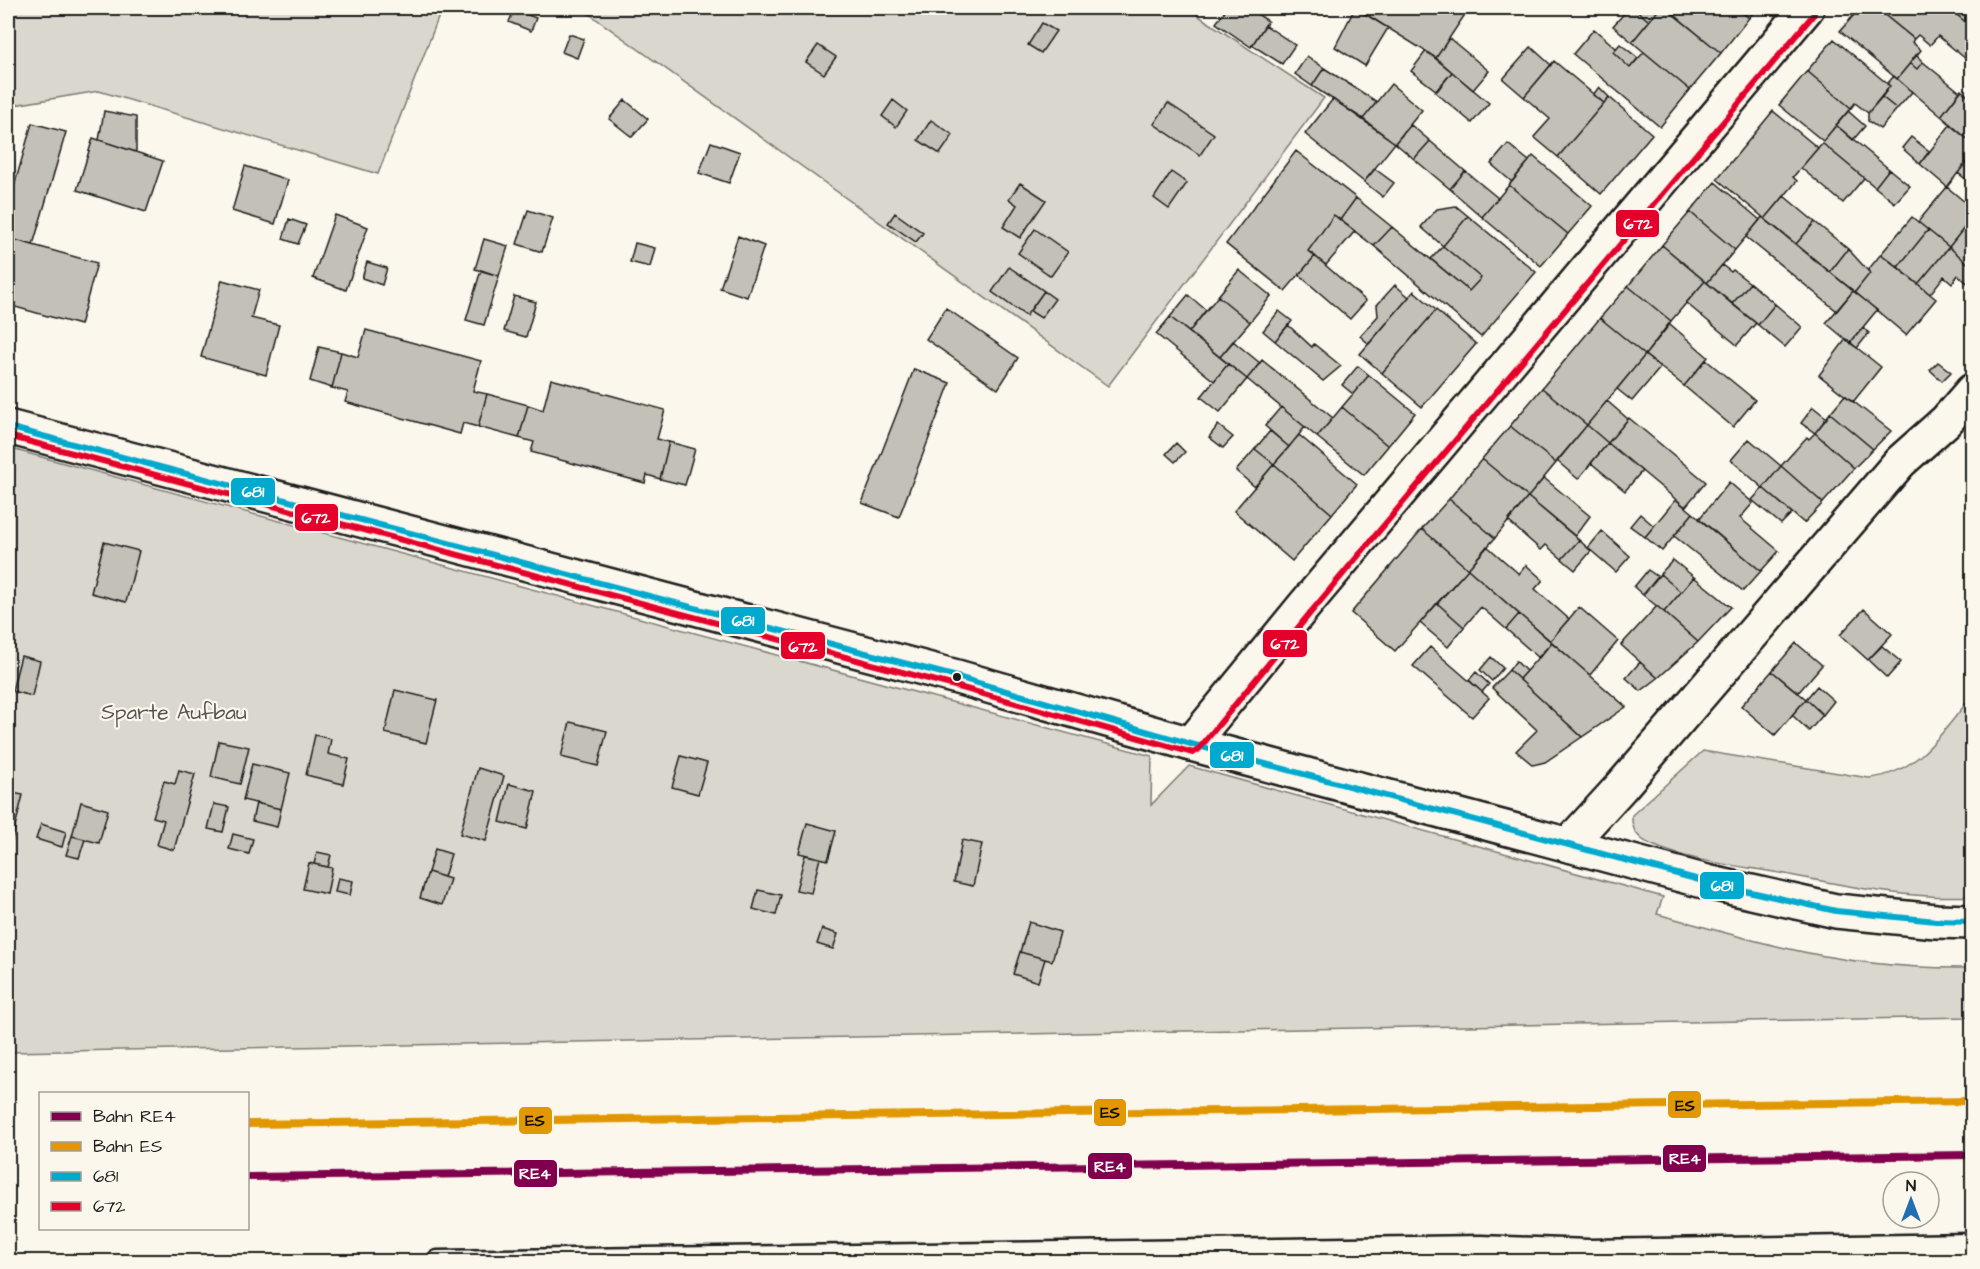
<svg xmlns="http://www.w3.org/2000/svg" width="1980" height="1269" font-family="'Architects Daughter',sans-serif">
  <rect width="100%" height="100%" fill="#fbf7ec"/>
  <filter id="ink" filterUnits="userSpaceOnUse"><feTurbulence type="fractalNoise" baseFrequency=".0167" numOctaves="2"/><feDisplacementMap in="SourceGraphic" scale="12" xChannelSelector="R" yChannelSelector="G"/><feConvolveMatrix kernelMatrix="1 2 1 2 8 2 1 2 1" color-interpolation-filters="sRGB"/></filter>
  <g filter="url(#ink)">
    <path fill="#dad7ce" stroke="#7b7a75" stroke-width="1.5" d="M8 8H442L378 174 99 91 8 106Z
      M581 8H1201L1197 15 1324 98 1108 386Z
      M8 448 1152 756 1151 805 1189 766 1663 897 1657 914C1698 925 1740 938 1781 947 1844 962 1908 969 1972 968V1017L8 1052Z
      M1972 696V896C1906 900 1839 884 1774 872 1733 865 1688 861 1650 844 1637 838 1631 829 1632 815L1703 751 1869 778C1918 774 1943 731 1972 696Z"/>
    <path fill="#c3c0b8" stroke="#1c1c1c" stroke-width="1.5" d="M1227 8H1248L1268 21 1251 47 1216 23Z
      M1355 8 1388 28 1365 66 1335 47Z
      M1356 8H1457L1466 13 1436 58Z
      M1629 8H1634L1649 21 1632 42 1613 26Z
      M1634 8H1660L1649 21Z
      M1660 8H1666L1721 53 1690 90 1632 42Z
      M1680 8H1736L1749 18 1721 53 1674 15Z
      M1736 8H1757L1749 18Z
      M1860 8H1876L1914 39 1912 42 1921 50 1897 79 1840 31Z
      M1876 8H1948L1972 27V64L1938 36 1930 45 1918 35 1914 39Z
      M1948 8H1972V27Z
      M514 10 536 18 531 31 509 22Z
      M1042 23 1056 31 1041 53 1028 45Z
      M1265 25 1295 45 1282 64 1252 45Z
      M1594 29 1616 48 1613 52 1630 68 1644 52 1690 90 1660 127 1573 54Z
      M569 34 584 39 577 58 562 52Z
      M1449 38 1489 71 1473 90 1436 58Z
      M1834 39 1890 86 1868 113 1855 103 1851 108 1807 71Z
      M1620 44 1638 58 1630 68 1613 52Z
      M818 45 836 57 824 74 806 62Z
      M1531 47 1551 65 1524 97 1503 79Z
      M1426 51 1452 72 1437 91 1411 71Z
      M1916 55 1923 62 1917 69 1910 63Z
      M1307 56 1324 68 1312 86 1295 74Z
      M1554 61 1604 103 1558 157 1534 137 1550 119 1524 97Z
      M1923 62 1960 92 1941 116 1897 79 1910 63 1917 69Z
      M1324 68 1377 102 1363 119 1312 86Z
      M1807 71 1851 108 1823 141 1779 105Z
      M1452 72 1489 103 1472 123 1435 92Z
      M1894 76 1912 92 1897 109 1882 97 1890 86 1887 84Z
      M1391 84 1422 110 1395 143 1363 119Z
      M1599 87 1609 97 1604 103 1593 95Z
      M1961 90 1972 99V143L1941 116Z
      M1609 97 1652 134 1601 194 1558 157Z
      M1882 97 1897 109 1880 129 1868 121V113Z
      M1333 99 1395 143 1364 182 1305 134Z
      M625 100 648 119 632 137 609 119Z
      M893 100 907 111 896 127 882 116Z
      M1168 103 1214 134 1200 155 1154 124Z
      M104 111 136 117V152L99 140Z
      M1773 111 1818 148 1793 177 1797 181 1765 219 1717 179Z
      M1848 111 1865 126 1853 140 1836 125Z
      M931 120 953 135 940 154 918 140Z
      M32 123 66 132 33 245 8 238V208Z
      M1411 125 1430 141 1414 159 1395 143Z
      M1836 125 1889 169 1875 187 1822 143Z
      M1950 125 1972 143V155L1947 187 1920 164Z
      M1911 137 1929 151 1920 164 1902 148Z
      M93 138 163 161 146 212 77 190Z
      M1430 141 1465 171 1450 189 1414 159Z
      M711 142 740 152 729 183 699 173Z
      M1822 143 1864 178 1843 203 1801 168Z
      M1508 144 1529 161 1512 182 1491 164Z
      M1296 151 1356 198 1340 220 1334 215 1308 251 1315 256 1285 291 1226 244Z
      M1972 155V184L1958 173Z
      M1533 156 1592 206 1568 234 1509 185Z
      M245 166 288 180 275 224 232 211Z
      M1375 169 1394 183 1383 197 1364 182Z
      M1889 169 1910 186 1895 203 1875 187Z
      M1465 171 1498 198 1482 217 1450 189Z
      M1171 172 1187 183 1169 209 1154 198Z
      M1715 182 1760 220 1735 250 1690 212Z
      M1020 183 1046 200 1020 238 1003 227 1017 205 1009 199Z
      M1509 185 1568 234 1541 266 1482 217Z
      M1947 187 1972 208V218L1949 247 1918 222Z
      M1784 196 1815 222 1796 244 1765 219Z
      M1356 198 1392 227 1374 246 1340 220Z
      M1456 206 1468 216 1443 246 1421 227 1437 209Z
      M528 210 553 218 542 252 517 244Z
      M1690 212 1735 250 1707 283 1662 245Z
      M895 213 923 233 916 242 888 223Z
      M335 215 368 227 346 290 313 278Z
      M1334 215 1355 231 1326 265 1308 251Z
      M1468 216 1536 272 1481 337 1374 246 1392 227 1469 291 1481 278 1443 246Z
      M1762 217 1853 291 1837 311 1746 237Z
      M1912 217 1928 230 1898 267 1881 254Z
      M1972 218V267L1949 247Z
      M289 219 306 225 298 244 283 239Z
      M1815 222 1848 249 1830 272 1796 244Z
      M1035 229 1068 252 1051 276 1018 253Z
      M1928 230 1949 247 1918 284 1898 267Z
      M738 236 764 246 747 297 720 288Z
      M8 238 97 263 80 325 8 305Z
      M484 239 508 246 499 276 475 269Z
      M635 243 655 248 650 267 630 262Z
      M1662 245 1705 281 1671 321 1628 286Z
      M1443 246 1481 278 1469 291 1431 259Z
      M1949 247 1972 267V287L1958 275 1952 283 1944 276 1930 294 1918 284Z
      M1848 249 1870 273 1855 292 1830 272Z
      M1881 254 1936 299 1906 335 1855 292 1870 273 1868 270Z
      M1315 256 1366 301 1350 319 1299 275Z
      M367 262 387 268 382 285 362 278Z
      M1722 265 1731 272 1733 270 1750 283 1732 304 1707 283Z
      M1009 267 1044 291 1026 316 992 292Z
      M481 270 499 276 484 325 466 320Z
      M1239 270 1271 296 1250 322 1218 296Z
      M222 280 259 290 251 318 279 325 266 375 201 357Z
      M1705 281 1756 323 1737 345 1686 303Z
      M1750 283 1775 304 1758 325 1732 304Z
      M1395 285 1409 297 1369 344 1360 336 1378 316 1377 305Z
      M1628 286 1671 321 1645 355 1600 318Z
      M1044 291 1055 299 1041 318 1030 311Z
      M1414 291 1436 310 1382 373 1360 354Z
      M1853 291 1877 310 1850 343 1826 323Z
      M1188 295 1206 310 1189 332 1170 317Z
      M514 296 536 302 526 337 504 331Z
      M1218 296 1250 322 1220 357 1189 332Z
      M1775 304 1802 327 1785 347 1758 325Z
      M946 308 1018 358 998 389 926 339Z
      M1436 310 1476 344 1422 407 1382 373Z
      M1279 311 1292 321 1275 341 1263 331Z
      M1170 317 1228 364 1214 381 1156 334Z
      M1600 318 1645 355 1587 425 1542 388Z
      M1670 324 1708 357 1684 386 1645 355Z
      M1288 325 1312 347 1314 344 1341 366 1323 381 1275 341Z
      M1863 328 1869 333 1857 348 1850 343Z
      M366 330 481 361 473 391 487 394 478 427 463 423 460 434 345 402 348 392 332 388 341 352 358 357Z
      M1846 339 1881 367 1853 402 1819 375Z
      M1233 341 1260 363 1247 379 1220 357Z
      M319 347 341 352 332 388 310 381Z
      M1645 355 1660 368 1632 401 1617 389Z
      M1262 360 1333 418 1317 437 1247 379Z
      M1706 360 1755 400 1733 427 1684 386Z
      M1938 362 1951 372 1942 381 1930 370Z
      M1228 364 1247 379 1220 412 1201 397Z
      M1358 366 1369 375 1353 394 1342 385Z
      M914 369 950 383 899 517 862 503Z
      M1369 375 1415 413 1388 446 1342 407Z
      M551 379 665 410 657 439 669 442 660 479 647 475 645 483 531 452 534 442 519 438 528 405 543 410Z
      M1542 388 1587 425 1556 463 1510 426Z
      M487 394 528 405 519 438 478 427Z
      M1845 395 1891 431 1873 449 1830 413Z
      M1607 401 1628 419 1608 443 1587 425Z
      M1281 407 1305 427 1289 447 1265 426Z
      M1342 407 1388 446 1364 475 1317 437Z
      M1813 407 1827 418 1815 433 1801 423Z
      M1830 413 1873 449 1854 468 1815 433Z
      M1629 418 1706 482 1685 507 1608 443Z
      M1218 425 1233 437 1223 448 1209 437Z
      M1587 425 1608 443 1578 479 1557 461Z
      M1510 426 1556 463 1528 497 1482 459Z
      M1270 431 1289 447 1274 464 1255 449Z
      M1815 433 1854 468 1823 503 1781 466 1807 437 1809 439Z
      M1299 435 1357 484 1332 514 1274 464Z
      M1749 439 1781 466 1763 488 1731 460Z
      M669 442 695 449 685 485 660 479Z
      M1176 443 1185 452 1175 462 1166 454Z
      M1608 443 1642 471 1625 491 1591 463Z
      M1255 449 1274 464 1255 487 1236 471Z
      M1482 459 1528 497 1495 538 1449 499Z
      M1274 464 1332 514 1292 561 1234 511Z
      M1781 466 1823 503 1804 523 1763 488Z
      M1544 478 1590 516 1575 536 1528 497Z
      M1729 482 1753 503 1740 518 1779 551 1761 571 1699 519Z
      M1763 488 1792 513 1781 524 1752 500Z
      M1528 497 1579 540 1562 559 1546 545 1541 550 1508 521Z
      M1449 499 1495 538 1468 569 1422 529Z
      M1676 499 1693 513 1662 551 1645 537Z
      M1693 513 1761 571 1743 591 1674 536Z
      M1640 514 1654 526 1645 537 1630 526Z
      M1422 529 1468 569 1395 651 1351 613Z
      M1602 531 1630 556 1616 572 1588 548Z
      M1579 540 1591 551 1575 570 1562 559Z
      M104 542 139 551 126 602 91 593Z
      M1487 546 1519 574 1526 565 1543 580 1535 589 1569 619 1550 641 1468 569Z
      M1673 560 1694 577 1681 592 1660 574Z
      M1468 569 1519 614 1506 629 1481 607 1464 627 1437 603Z
      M1648 570 1658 577 1643 595 1634 587Z
      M1660 574 1681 592 1664 612 1643 595Z
      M1694 577 1731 607 1698 642 1664 612Z
      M1437 603 1464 627 1448 647 1420 623Z
      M1657 606 1698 642 1658 678 1621 645Z
      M1579 607 1618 641 1590 675 1550 641Z
      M1864 609 1892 634 1868 660 1840 635Z
      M1519 614 1552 642 1539 658 1506 629Z
      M1552 642 1626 707 1582 737 1519 679Z
      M1796 643 1822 665 1798 693 1772 671Z
      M1882 646 1901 662 1887 678 1868 660Z
      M1430 647 1489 698 1472 717 1413 666Z
      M21 656 40 661 32 696 12 691Z
      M1491 657 1503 668 1492 681 1480 670Z
      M1516 661 1526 671 1519 679 1509 670Z
      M1640 662 1658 678 1641 691 1626 678Z
      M1509 670 1582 737 1545 762 1533 765 1516 751 1537 730 1492 688Z
      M1772 671 1806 699 1775 735 1741 706Z
      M1476 672 1489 684 1482 692 1469 680Z
      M1817 686 1834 701 1823 715 1806 699Z
      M395 690 437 700 426 743 385 733Z
      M1806 699 1823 715 1809 731 1792 715Z
      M570 722 607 731 598 766 561 757Z
      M315 735 331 739 328 754 349 759 343 784 306 775Z
      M219 741 249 747 240 784 211 777Z
      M681 756 707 763 698 794 672 787Z
      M252 764 290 773 281 809 243 800Z
      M478 768 504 776 486 841 460 834Z
      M179 770 195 774 174 850 157 845 164 820 153 817 164 781 175 784Z
      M509 784 536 791 527 829 500 822Z
      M8 792 23 795 8 855Z
      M81 802 108 810 99 843 72 836Z
      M256 803 281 809 277 827 252 821Z
      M214 804 229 807 223 832 208 829Z
      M807 823 836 831 828 860 799 853Z
      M41 824 66 832 62 847 36 839Z
      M233 834 253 839 249 854 229 849Z
      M72 836 85 839 79 858 66 855Z
      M962 840 982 844 973 886 954 882Z
      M435 849 451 854 444 877 428 872Z
      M317 852 331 855 328 867 314 864Z
      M805 855 820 858 811 893 796 890Z
      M309 863 332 868 327 894 303 889Z
      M428 872 450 879 442 905 420 898Z
      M338 878 353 881 350 895 335 892Z
      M758 890 781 895 776 915 753 909Z
      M1029 922 1060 932 1052 961 1020 952Z
      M822 929 838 934 833 949 817 944Z
      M1020 952 1045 959 1038 982 1013 974Z"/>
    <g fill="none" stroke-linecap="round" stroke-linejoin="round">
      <defs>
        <path id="lane" d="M438 1262 1481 1247 1588 1251 1972 1245"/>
        <path id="street" d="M1191 744 1304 606 1807 8
          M1568 845 1621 787 1900 462 1946 421 1972 391"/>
        <path id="secondary" d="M8 427 957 677 1191 744 1707 882 1836 911 1936 921 1972 922"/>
      </defs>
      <use href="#lane" stroke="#1c1c1c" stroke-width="27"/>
      <use href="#street" stroke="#1c1c1c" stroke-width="38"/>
      <use href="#secondary" stroke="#1c1c1c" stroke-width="38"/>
      <use href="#lane" stroke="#fbf7ec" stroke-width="22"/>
      <use href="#street" stroke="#fbf7ec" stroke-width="33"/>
      <use href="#secondary" stroke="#fbf7ec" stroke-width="33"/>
      <defs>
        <path id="bus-1" d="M8 427 957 677 1191 744 1707 882 1836 911 1936 921 1972 922"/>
        <path id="bus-2" d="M8 436 955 686 1193 753 1198 750 1311 612 1814 14"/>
      </defs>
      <use href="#bus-1" stroke="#fbf7ec" stroke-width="10"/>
      <use href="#bus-2" stroke="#fbf7ec" stroke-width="10"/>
      <use href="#bus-1" stroke="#00a9ce" stroke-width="6"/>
      <use href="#bus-2" stroke="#e4002b" stroke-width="6"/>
      <defs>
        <path id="rail-1" d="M248 1177 1972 1155"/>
        <path id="rail-2" d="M248 1124 1972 1101"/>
      </defs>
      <use href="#rail-1" stroke="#fbf7ec" stroke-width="12"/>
      <use href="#rail-2" stroke="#fbf7ec" stroke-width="12"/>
      <use href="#rail-1" stroke="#80004d" stroke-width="8"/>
      <use href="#rail-2" stroke="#e19803" stroke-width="8"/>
    </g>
  </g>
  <circle fill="#1c1c1c" stroke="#fbf7ec" stroke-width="2" cx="957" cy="677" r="5"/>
  <g text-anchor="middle" stroke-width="4.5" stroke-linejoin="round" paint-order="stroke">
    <g font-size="21" fill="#555451" stroke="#fbf7ec">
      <text x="174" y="719">Sparte Aufbau</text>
    </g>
  </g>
  <g stroke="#fbf7ec" stroke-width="2">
    <rect x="1615" y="209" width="45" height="29" rx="6" fill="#e4002b"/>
    <rect x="230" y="477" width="46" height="29" rx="6" fill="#00a9ce"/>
    <rect x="294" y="503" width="45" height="29" rx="6" fill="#e4002b"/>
    <rect x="720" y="606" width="46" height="29" rx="6" fill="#00a9ce"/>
    <rect x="1262" y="629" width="46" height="29" rx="6" fill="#e4002b"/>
    <rect x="780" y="631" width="46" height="29" rx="6" fill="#e4002b"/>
    <rect x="1209" y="741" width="46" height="28" rx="6" fill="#00a9ce"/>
    <rect x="1699" y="871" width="46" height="29" rx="6" fill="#00a9ce"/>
    <rect x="1667" y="1090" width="35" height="29" rx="6" fill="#e19803"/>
    <rect x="1093" y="1098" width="34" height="29" rx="6" fill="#e19803"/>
    <rect x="518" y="1106" width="35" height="29" rx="6" fill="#e19803"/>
    <rect x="1662" y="1144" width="45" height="29" rx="6" fill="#80004d"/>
    <rect x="1087" y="1152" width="46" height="28" rx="6" fill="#80004d"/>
    <rect x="513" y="1159" width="45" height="29" rx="6" fill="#80004d"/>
  </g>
  <g font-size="16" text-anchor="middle" font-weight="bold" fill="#fff">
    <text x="1638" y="229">672</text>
    <text x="253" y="497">681</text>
    <text x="316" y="523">672</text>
    <text x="743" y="626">681</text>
    <text x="1285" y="649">672</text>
    <text x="803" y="652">672</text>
    <text x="1232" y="761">681</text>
    <text x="1722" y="891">681</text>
    <text x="1685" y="1164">RE4</text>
    <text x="1110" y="1172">RE4</text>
    <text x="535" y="1179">RE4</text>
  </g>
  <g font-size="16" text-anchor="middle" font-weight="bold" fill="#111">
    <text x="1685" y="1111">ES</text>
    <text x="1110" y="1118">ES</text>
    <text x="535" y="1126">ES</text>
  </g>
  <rect width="1980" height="1269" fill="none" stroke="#fbf7ec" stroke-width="30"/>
  <rect x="15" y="15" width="1950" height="1239" fill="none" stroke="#1c1c1c" stroke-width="2" filter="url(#ink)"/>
  <rect x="39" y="1092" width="210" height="138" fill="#fbf7ec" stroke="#a29f99" stroke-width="1.5"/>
  <rect x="51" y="1112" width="30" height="9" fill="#80004d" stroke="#a29f99" stroke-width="1.5"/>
  <text x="93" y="1122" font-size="18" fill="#1c1c1c">Bahn RE4</text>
  <rect x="51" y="1142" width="30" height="9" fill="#e19803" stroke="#a29f99" stroke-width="1.5"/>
  <text x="93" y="1152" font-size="18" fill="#1c1c1c">Bahn ES</text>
  <rect x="51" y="1172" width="30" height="9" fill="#00a9ce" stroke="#a29f99" stroke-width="1.5"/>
  <text x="93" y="1182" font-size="18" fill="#1c1c1c">681</text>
  <rect x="51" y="1202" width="30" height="9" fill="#e4002b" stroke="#a29f99" stroke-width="1.5"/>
  <text x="93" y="1212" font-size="18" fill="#1c1c1c">672</text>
  <g transform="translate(1911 1200)"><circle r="28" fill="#fbf7ec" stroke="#a29f99" stroke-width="1.5"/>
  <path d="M0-4.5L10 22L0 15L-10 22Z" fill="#1f6fb2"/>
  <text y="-9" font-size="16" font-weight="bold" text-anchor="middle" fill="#1c1c1c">N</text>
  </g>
</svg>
